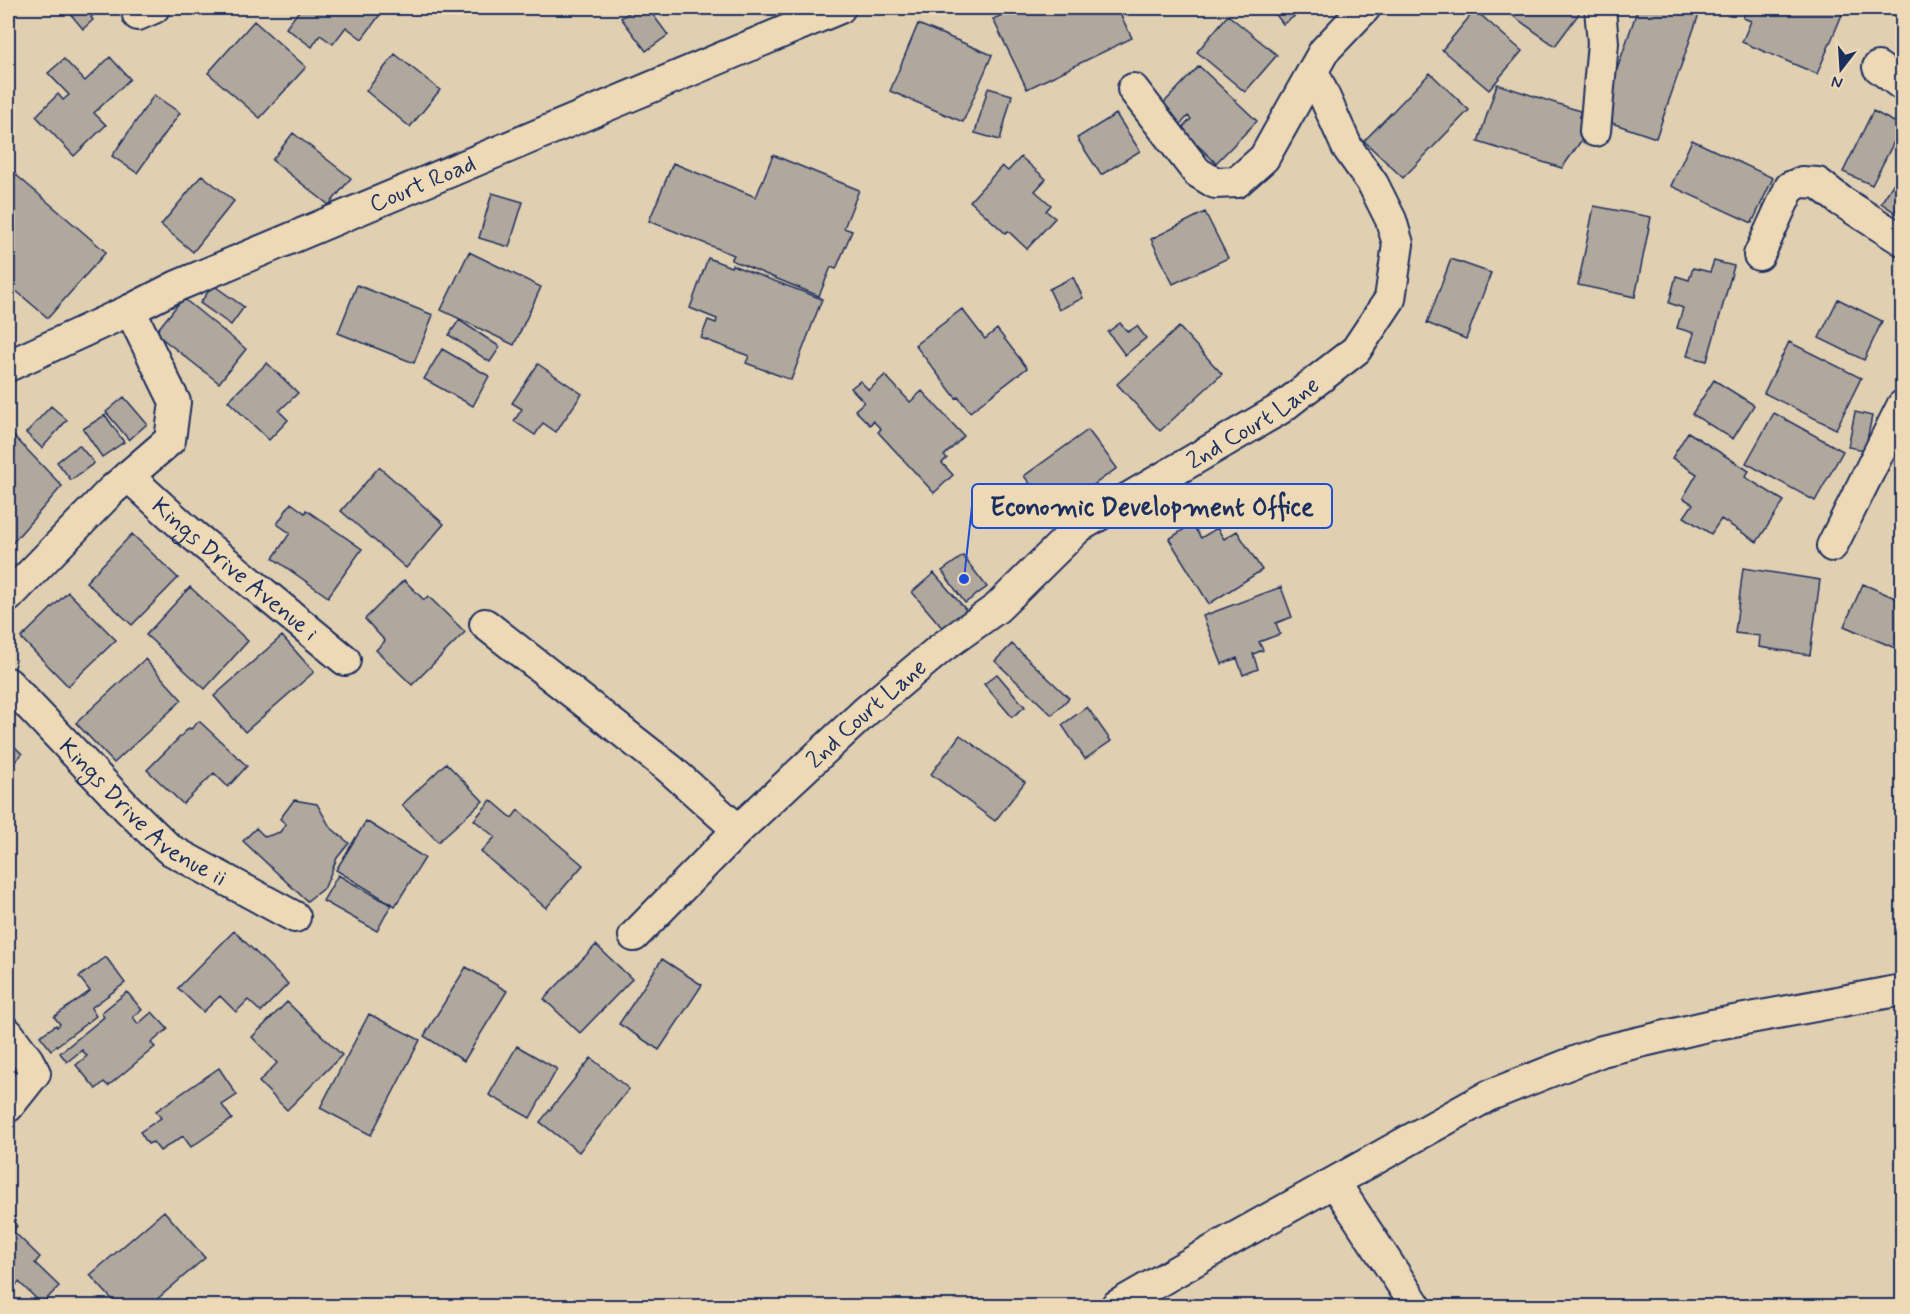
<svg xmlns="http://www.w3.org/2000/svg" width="1910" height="1314" font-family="Mynerve,sans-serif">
  <rect width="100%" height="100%" fill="#e1cfb2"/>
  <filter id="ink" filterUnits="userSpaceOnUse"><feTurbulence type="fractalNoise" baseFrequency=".0167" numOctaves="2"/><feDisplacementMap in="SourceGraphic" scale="12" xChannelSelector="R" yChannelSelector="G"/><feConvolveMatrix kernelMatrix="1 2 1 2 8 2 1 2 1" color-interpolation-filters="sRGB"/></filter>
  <g filter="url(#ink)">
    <path fill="#b0a79d" stroke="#1b2f5e" stroke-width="1.5" d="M61 8H101L91 17 93 20 83 29 68 11 66 13Z
      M301 8H375L382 12 362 39 346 27 333 44 320 35 312 47 286 28Z
      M636 8H648L668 35 646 51 621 18Z
      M1018 8H1117L1132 38 1027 89 993 19Z
      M1271 8H1307L1283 24Z
      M1502 8H1583L1555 46Z
      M1638 8H1689L1700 11 1656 138 1600 119Z
      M1747 8H1839L1844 10 1817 74 1742 42 1751 21 1743 18Z
      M1475 10 1522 51 1489 90 1442 50Z
      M1228 15 1277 55 1245 92 1197 52Z
      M254 21 306 67 260 118 208 73Z
      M918 24 992 55 963 122 890 91Z
      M395 54 440 90 410 127 366 91Z
      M110 57 130 79 94 113 106 125 74 156 36 116 58 94 63 100 69 95 48 73 64 59 85 81Z
      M1199 66 1257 121 1216 163 1181 129 1191 119 1188 116 1178 127 1158 109Z
      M1430 73 1469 110 1403 178 1364 141Z
      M1497 84 1580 111 1581 141 1562 168 1478 142Z
      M988 88 1012 95 1000 140 975 133Z
      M154 95 180 113 137 173 112 156Z
      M1873 111 1902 126 1872 185 1843 172Z
      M1116 114 1140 151 1101 175 1077 138Z
      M293 133 351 178 329 205 272 160Z
      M1692 140 1773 178 1752 223 1671 186Z
      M773 155 859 190 844 228 852 231 836 269 831 267 819 296 731 260 734 255 649 221 673 163 756 197Z
      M1021 157 1046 179 1035 191 1051 205 1046 211 1055 218 1027 249 1008 231 1005 233 970 201 1002 166 1008 171Z
      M8 168 106 252 48 318 8 284Z
      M1902 170V217L1881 203Z
      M202 175 234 201 193 252 161 225Z
      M492 193 523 202 509 247 479 238Z
      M1594 206 1651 217 1635 297 1578 285Z
      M1205 212 1228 258 1173 284 1151 239Z
      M469 252 541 287 514 345 441 310Z
      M708 258 731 267 732 265 822 299 791 380 746 363 749 356 701 338 708 320 716 323 717 319 690 308Z
      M1451 259 1491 273 1466 339 1427 323Z
      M1714 261 1734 266 1707 361 1687 356 1694 333 1677 328 1683 308 1669 303 1676 276 1689 280 1693 268 1710 272Z
      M1073 277 1083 298 1059 310 1049 289Z
      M213 285 244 307 231 325 200 303Z
      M357 285 433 315 414 363 338 333Z
      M183 298 246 349 219 383 155 333Z
      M1838 299 1882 321 1864 360 1819 338Z
      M962 309 985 339 997 329 1027 368 970 412 958 397 956 398 915 345Z
      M459 320 500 347 490 362 449 335Z
      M1120 323 1128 332 1137 326 1146 338 1125 355 1108 332Z
      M1179 327 1222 374 1160 431 1117 384Z
      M1789 342 1861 378 1836 429 1764 393Z
      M442 349 489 376 473 406 424 379Z
      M267 363 298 393 279 411 288 420 269 440 228 401Z
      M538 364 582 394 556 432 543 423 535 435 514 421 522 409 512 403Z
      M885 375 910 402 922 391 964 436 944 456 947 458 942 463 953 475 934 493 878 432 881 429 873 421 870 425 855 410 864 402 851 388 860 381 869 390Z
      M1714 380 1754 405 1733 439 1692 414Z
      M124 397 147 424 129 440 106 412Z
      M51 406 67 420 42 448 26 433Z
      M1855 412 1872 416 1865 450 1848 447Z
      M1774 413 1843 451 1815 501 1746 463Z
      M105 415 124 442 102 457 83 429Z
      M8 430 62 486 8 548Z
      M1088 430 1117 468 1053 514 1024 476Z
      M1688 432 1749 471 1745 477 1784 501 1757 542 1721 519 1711 534 1684 517 1693 504 1683 498 1697 474 1672 458Z
      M79 445 94 463 71 480 57 462Z
      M379 467 444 524 406 568 341 511Z
      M291 503 305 513 306 510 362 549 328 597 273 558 290 533 277 524Z
      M1192 524 1201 538 1217 528 1224 539 1237 531 1262 570 1209 604 1169 539Z
      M132 534 178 578 132 625 86 582Z
      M963 556 987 587 965 603 942 571Z
      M1743 568 1820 580 1810 655 1759 647 1760 636 1735 633Z
      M934 573 967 611 944 630 912 592Z
      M404 580 424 600 428 596 465 632 412 685 376 650 385 641 365 619Z
      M1863 584 1902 601V651L1844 626Z
      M190 587 248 641 205 689 146 635Z
      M1281 587 1292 617 1276 623 1280 634 1259 642 1263 650 1253 654 1258 669 1243 675 1237 658 1222 664 1203 616Z
      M68 592 116 640 68 686 21 638Z
      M282 636 314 672 245 732 214 696Z
      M1012 644 1069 698 1052 715 995 661Z
      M145 659 182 700 114 763 76 723Z
      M997 674 1025 707 1012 717 984 684Z
      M1087 707 1111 741 1085 759 1062 725Z
      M199 721 247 766 228 787 214 773 183 804 147 770 189 728 191 729Z
      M960 735 1025 782 995 821 931 774Z
      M8 740 22 754 8 769Z
      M446 763 483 801 438 842 402 805Z
      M294 800 317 804 330 827 349 843 337 858 325 887 307 901 243 841 256 828 265 837 280 832 286 824 280 819Z
      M491 800 512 818 518 810 583 865 546 908 481 852 495 837 474 820Z
      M366 821 425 858 395 906 336 870Z
      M338 875 391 905 377 931 323 901Z
      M234 931 288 984 261 1012 248 1000 236 1012 220 996 203 1012 178 988Z
      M596 945 632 979 580 1033 544 999Z
      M106 957 125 983 91 1008 96 1016 51 1050 40 1036 56 1025 57 1027 60 1024 54 1017 90 991 79 977Z
      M662 959 702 985 659 1050 619 1024Z
      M466 967 507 991 464 1061 424 1036Z
      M127 992 142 1010 133 1017 138 1024 152 1012 168 1029 151 1043 155 1047 108 1086 104 1082 96 1089 76 1065 87 1056 82 1050 67 1062 60 1053 104 1017 101 1013Z
      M287 1002 342 1055 287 1110 259 1082 277 1063 252 1037Z
      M369 1014 420 1040 371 1135 320 1108Z
      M517 1046 557 1069 530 1118 489 1095Z
      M591 1058 629 1089 579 1152 540 1122Z
      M219 1068 237 1095 222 1105 232 1119 191 1147 183 1136 160 1151 153 1142 148 1144 140 1132 161 1118 156 1111Z
      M164 1211 205 1258 149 1306H118L90 1275Z
      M8 1218 17 1226 13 1231 40 1257 35 1263 59 1286 42 1304 19 1282 10 1291 8 1289Z"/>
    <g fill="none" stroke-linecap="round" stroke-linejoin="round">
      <defs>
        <g id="street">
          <path d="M138 15 154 8"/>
          <path d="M1878 67 1902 85"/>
          <path d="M1133 89 1197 172 1215 183 1237 182 1264 158 1324 51 1365 8"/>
          <path d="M1595 131 1603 43 1600 8"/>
          <path d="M1759 255 1790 187 1802 182 1818 183 1841 201 1902 240"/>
          <path id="s1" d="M8 366 130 310 177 286 840 8"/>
          <path id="s2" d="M128 476 187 530 345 660"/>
          <path d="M1832 546 1902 406"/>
          <path d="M8 597 112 490 170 440 175 402 130 310"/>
          <path d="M485 624 670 769 738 830"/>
          <path id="s3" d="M8 683 128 809 169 849 295 917"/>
          <path id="s4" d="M634 936 738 830 866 711 941 648 997 608 1079 527 1280 409 1356 350 1390 299 1398 244 1391 220 1373 184 1347 147 1313 71"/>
          <path d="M8 1033 28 1060 35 1073 8 1107"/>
          <path d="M1335 1183 1416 1306"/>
          <path d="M1116 1306 1236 1237 1488 1096 1602 1051 1712 1025 1902 990"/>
        </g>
      </defs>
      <use href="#street" stroke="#1b2f5e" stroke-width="34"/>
      <use href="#street" stroke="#eed9b7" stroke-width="30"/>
    </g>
  </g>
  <g text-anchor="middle" stroke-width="4.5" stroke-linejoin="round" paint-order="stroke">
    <g font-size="24" fill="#1b2f5e" stroke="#eed9b7">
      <text dy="8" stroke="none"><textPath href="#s1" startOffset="453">Court Road</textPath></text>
      <text dy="8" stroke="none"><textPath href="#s4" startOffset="808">2nd Court Lane</textPath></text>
      <text dy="8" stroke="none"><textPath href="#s2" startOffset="142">Kings Drive Avenue i</textPath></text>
      <text dy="8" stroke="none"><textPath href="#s4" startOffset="322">2nd Court Lane</textPath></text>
      <text dy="8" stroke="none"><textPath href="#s3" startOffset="188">Kings Drive Avenue ii</textPath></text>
    </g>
  </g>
  <path fill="none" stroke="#1d4ed8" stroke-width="2" d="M964 579L972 506"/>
  <circle fill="#1d4ed8" stroke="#eed9b7" stroke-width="2" cx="964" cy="579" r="6"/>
  <rect fill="#eed9b7" stroke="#1d4ed8" stroke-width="2" x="972" y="484" width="360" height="44" rx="6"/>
  <g font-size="26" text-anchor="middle" font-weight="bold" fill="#1b2f5e">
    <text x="1152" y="515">Economic Development Office</text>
  </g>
  <rect width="1910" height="1314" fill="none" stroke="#eed9b7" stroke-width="30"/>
  <rect x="15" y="15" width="1880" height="1284" fill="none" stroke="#1b2f5e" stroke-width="2" filter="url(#ink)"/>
  <g transform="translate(1841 69) rotate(197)" stroke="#eed9b7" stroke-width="4.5" paint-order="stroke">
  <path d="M0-4.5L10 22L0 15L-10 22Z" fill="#1b2f5e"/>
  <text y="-9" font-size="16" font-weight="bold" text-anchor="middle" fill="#1b2f5e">N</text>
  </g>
</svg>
